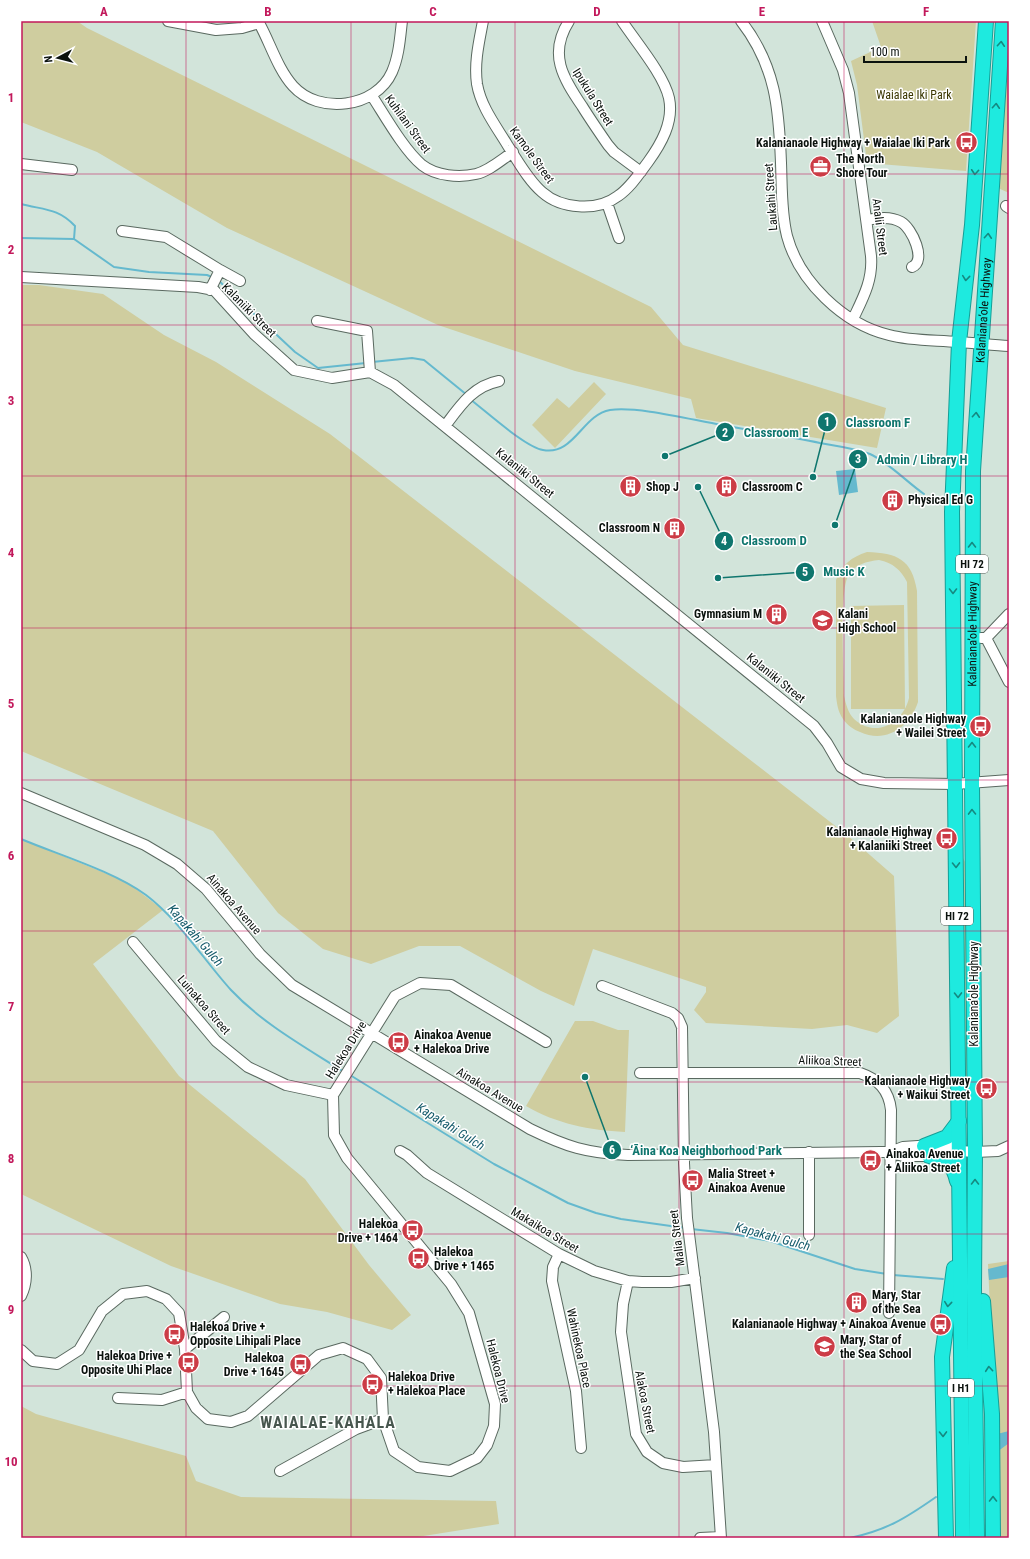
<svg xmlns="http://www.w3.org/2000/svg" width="1030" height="1559" font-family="'Roboto Condensed',sans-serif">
  <rect width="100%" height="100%" fill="#d2e4da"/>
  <path fill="#cfcd9f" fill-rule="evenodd" d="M21 21H77L87 28 651 307 683 345 886 408 877 448 696 418 691 399 575 371 438 325 227 228 97 152 21 122Z
    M872 21H976L966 171 867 163 857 85 851 61 881 47Z
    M1007 68H1009V193L998 188Z
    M21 285H39L103 294 164 335 216 362 330 434 847 835 894 876 899 1016 877 1033 847 1025 812 1029 706 1023 694 1010 706 992V987L593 949 574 1006 541 991 460 946H419L371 964 323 949 278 913 213 831 21 751Z
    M594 382 606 394 555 448 532 425 557 398 569 408Z
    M867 552C897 553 912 559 917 591L918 702C910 727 886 744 860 732 854 730 847 725 843 719 838 712 837 704 836 696V580C842 565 851 557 867 552ZM879 560C893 563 901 570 907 582L909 698C903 723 876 739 854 719 848 713 846 704 844 696 844 672 839 594 848 576 854 565 867 561 879 560Z
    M904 605 905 709H851V606Z
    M21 839 127 882 163 910 93 964 179 1076 305 1179 369 1265 411 1315 392 1330 327 1312 280 1304 171 1266 21 1194Z
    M963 858 967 866 969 1088 967 1094 964 1077Z
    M575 1021H593L618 1030H629L625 1132C589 1130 557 1124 526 1106Z
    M1009 1261V1538H997L992 1354 988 1264Z
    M21 1406 36 1414 186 1456 196 1481 241 1497 496 1501 499 1524 411 1538H21Z"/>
  <path fill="#65b9ce" d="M855 469 858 492 839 495 836 471Z
    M1009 1264V1277L989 1280 988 1269Z
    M1009 1431V1443L997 1452V1434Z"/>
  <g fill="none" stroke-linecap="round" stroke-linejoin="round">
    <path stroke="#65b9ce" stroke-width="2" d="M21 204C44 210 58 208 75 226L74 239
      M21 238 74 239 114 267 149 272 207 275 212 277
      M218 280 295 352 318 368 366 363
      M372 362 412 358 424 360 467 395
      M471 400C487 412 525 447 543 450 574 456 582 415 610 410 638 406 692 420 722 425 754 431 787 436 820 443 837 446 854 448 870 454 888 462 908 483 924 494
      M21 839C59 855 113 871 146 895 179 920 203 959 231 990 263 1024 305 1047 344 1072
      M350 1075 494 1164 568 1203 596 1213 621 1219 685 1228
      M691 1229 727 1233 770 1241 855 1269 887 1274
      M893 1275 943 1279
      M850 1538C887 1530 906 1518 936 1497"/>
    <defs>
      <path id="minor" d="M168 21 216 30 242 28 259 23
        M258 21C270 42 277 68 293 86 319 115 376 108 392 72 399 56 400 38 402 21
        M483 21C479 42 474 63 477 84 481 107 496 126 508 146 518 161 528 180 542 192 561 209 597 212 618 196 630 188 639 174 648 162 661 144 674 122 669 98 664 75 636 42 622 21
        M569 21C548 54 563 78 582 106 590 119 599 132 608 145L614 152 641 172
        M741 21C776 66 779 109 781 163 782 187 781 212 787 236 799 281 843 324 889 335 911 341 935 340 958 342 975 343 992 345 1009 346
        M822 21 843 70 849 93 871 256C873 280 863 298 853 319
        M372 96C385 116 404 150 422 165 436 176 459 178 476 174 489 171 501 160 513 152
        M21 164 72 170
        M607 203 619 238
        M1006 206 1009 208
        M867 220C878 218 890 216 901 222 912 228 927 261 912 267
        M122 231 166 237 220 270 210 290
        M220 270 240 281
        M21 277 198 287 214 290 254 334 294 370 332 378 370 372 394 385 814 726 827 743 841 767 861 779 884 783 955 784 1009 780
        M317 321 367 331 370 372
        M445 426C460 406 473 386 499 381
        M981 638H986L1009 614
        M986 638 1009 682
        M21 793 145 845 177 864 206 889 260 954 292 985 530 1129C567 1147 586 1153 628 1155L881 1152H890L903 1156H929L960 1151 975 1152 998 1151 1009 1146
        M133 942 216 1041 248 1067 286 1085 333 1095
        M602 986 672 1013 678 1018 682 1027 684 1163 687 1218 714 1432 721 1538
        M640 1073H860C878 1079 889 1090 891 1110L889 1313
        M400 1151 407 1155 427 1173 559 1254 594 1271 628 1281 642 1282H671L695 1278
        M809 1152V1235
        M890 1152 903 1147 948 1144 960 1151
        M559 1254 553 1267 552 1281 576 1391 581 1448
        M21 1257C28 1269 27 1284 21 1296
        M628 1281 623 1304 621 1332 636 1434 647 1452 663 1463 683 1467 716 1465
        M185 1349 224 1317
        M21 1350 33 1361 57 1364 79 1350 102 1311 123 1294 147 1291 166 1299 179 1313 185 1349 187 1392 196 1408 208 1419 231 1422 248 1416 319 1355 343 1348 367 1359 381 1378 383 1419 394 1451 418 1467 450 1471 477 1458 487 1445 494 1426 495 1404 469 1313 451 1284 347 1158 334 1135 333 1095 395 996 420 983 451 985 546 1042
        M118 1398 162 1400 187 1392
        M280 1471 356 1429 383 1419
        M700 1538 721 1537"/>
      <g id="highway">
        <path d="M924 1146 947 1137 959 1121"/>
        <path d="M929 1156C946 1160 953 1163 957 1181"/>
        <path d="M983 1301 992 1414 993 1538"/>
        <path d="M946 1538 942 1357 954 1268"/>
        <path d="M963 1538 952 512 959 342 972 225 986 21"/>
        <path id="s1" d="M977 1538 974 1288 975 1152 972 784 973 471 1003 21"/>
      </g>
    </defs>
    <use href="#minor" stroke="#5a6960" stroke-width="12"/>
    <use href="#highway" stroke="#179e96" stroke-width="16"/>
    <use href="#minor" stroke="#fff" stroke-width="10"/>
    <use href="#highway" stroke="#1eeadf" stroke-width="14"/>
  </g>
  <defs><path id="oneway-chevron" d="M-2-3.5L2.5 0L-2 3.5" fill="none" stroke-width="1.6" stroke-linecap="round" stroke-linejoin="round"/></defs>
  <g stroke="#158981">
    <use href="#oneway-chevron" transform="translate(1001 44) rotate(-86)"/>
    <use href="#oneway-chevron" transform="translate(996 106) rotate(-86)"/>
    <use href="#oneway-chevron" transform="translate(975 172) rotate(94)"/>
    <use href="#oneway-chevron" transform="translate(988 236) rotate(-86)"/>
    <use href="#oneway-chevron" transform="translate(966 278) rotate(96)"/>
    <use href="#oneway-chevron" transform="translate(976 415) rotate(-86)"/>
    <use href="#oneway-chevron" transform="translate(972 545) rotate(-90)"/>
    <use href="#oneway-chevron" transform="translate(953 591) rotate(90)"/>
    <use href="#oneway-chevron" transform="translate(972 745) rotate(-90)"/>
    <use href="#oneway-chevron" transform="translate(972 812) rotate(-91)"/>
    <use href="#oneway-chevron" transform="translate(956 865) rotate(89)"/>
    <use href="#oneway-chevron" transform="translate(958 995) rotate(89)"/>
    <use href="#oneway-chevron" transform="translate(975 1182) rotate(-90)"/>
    <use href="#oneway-chevron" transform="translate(948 1304) rotate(96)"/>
    <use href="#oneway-chevron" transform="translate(989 1369) rotate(-95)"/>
    <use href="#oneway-chevron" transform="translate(943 1434) rotate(89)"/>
    <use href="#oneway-chevron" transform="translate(993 1499) rotate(-90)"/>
  </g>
  <path fill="none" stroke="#c2185b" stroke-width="1" stroke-opacity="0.55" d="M186 21V1538M351 21V1538M515 21V1538M679 21V1538M844 21V1538M21 174H1009M21 325H1009M21 476H1009M21 628H1009M21 780H1009M21 931H1009M21 1082H1009M21 1234H1009M21 1386H1009"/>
  <defs>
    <symbol id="bus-disc" viewBox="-11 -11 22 22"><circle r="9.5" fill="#cc3c46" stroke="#fff"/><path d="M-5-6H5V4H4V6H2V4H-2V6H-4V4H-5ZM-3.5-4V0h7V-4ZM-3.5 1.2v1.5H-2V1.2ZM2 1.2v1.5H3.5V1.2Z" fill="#fff"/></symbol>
    <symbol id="office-disc" viewBox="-11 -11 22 22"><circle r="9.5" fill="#cc3c46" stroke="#fff"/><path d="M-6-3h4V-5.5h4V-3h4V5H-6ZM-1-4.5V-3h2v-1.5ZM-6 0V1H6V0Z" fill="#fff"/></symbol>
    <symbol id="building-disc" viewBox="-11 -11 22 22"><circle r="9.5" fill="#cc3c46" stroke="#fff"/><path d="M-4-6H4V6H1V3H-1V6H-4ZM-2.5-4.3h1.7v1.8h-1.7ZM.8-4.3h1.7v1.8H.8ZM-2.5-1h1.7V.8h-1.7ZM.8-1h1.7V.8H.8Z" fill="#fff"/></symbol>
    <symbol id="school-disc" viewBox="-11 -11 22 22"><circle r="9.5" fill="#cc3c46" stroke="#fff"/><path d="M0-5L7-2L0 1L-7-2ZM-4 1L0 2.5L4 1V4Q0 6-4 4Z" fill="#fff"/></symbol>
  </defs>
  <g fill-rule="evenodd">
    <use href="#bus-disc" x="954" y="130" width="25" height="25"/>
    <use href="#office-disc" x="808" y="154" width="25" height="25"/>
    <use href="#building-disc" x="618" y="474" width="25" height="25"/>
    <use href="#building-disc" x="714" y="474" width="25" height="25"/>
    <use href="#building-disc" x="880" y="488" width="25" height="25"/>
    <use href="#building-disc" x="662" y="516" width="25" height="25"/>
    <use href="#building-disc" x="764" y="602" width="25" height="25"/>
    <use href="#school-disc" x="810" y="608" width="25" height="25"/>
    <use href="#bus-disc" x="968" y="714" width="25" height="25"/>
    <use href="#bus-disc" x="934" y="826" width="25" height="25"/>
    <use href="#bus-disc" x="386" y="1030" width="25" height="25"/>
    <use href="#bus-disc" x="974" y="1076" width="25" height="25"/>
    <use href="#bus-disc" x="858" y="1148" width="25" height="25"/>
    <use href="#bus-disc" x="680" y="1168" width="25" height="25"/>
    <use href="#bus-disc" x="400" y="1218" width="25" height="25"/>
    <use href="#bus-disc" x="406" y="1246" width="25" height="25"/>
    <use href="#building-disc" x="844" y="1290" width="25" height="25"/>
    <use href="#bus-disc" x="928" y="1312" width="25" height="25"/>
    <use href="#bus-disc" x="162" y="1322" width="25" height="25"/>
    <use href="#school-disc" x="812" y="1334" width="25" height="25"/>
    <use href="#bus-disc" x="176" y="1350" width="25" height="25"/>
    <use href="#bus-disc" x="288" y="1352" width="25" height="25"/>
    <use href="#bus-disc" x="360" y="1372" width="25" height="25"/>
  </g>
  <g text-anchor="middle" stroke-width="3" stroke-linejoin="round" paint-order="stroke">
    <g fill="#fff" stroke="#545956" stroke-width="1">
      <rect x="956" y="555" width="32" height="18" rx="3"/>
      <rect x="941" y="907" width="32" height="18" rx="3"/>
      <rect x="948" y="1379" width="26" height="18" rx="3"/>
    </g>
    <g font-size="11" font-weight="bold" fill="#0b120e">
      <text x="972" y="568">HI 72</text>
      <text x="957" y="920">HI 72</text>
      <text x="961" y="1392">I H1</text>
    </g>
    <g font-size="12" fill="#3a3600" stroke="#fff">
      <text x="914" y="99">Waialae Iki Park</text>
    </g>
    <g font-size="12" fill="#0b120e" stroke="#fff">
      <text transform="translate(593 97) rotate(58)" y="4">Ipukula Street</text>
      <text transform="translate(408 124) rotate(54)" y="4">Kuhilani Street</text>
      <text transform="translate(532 155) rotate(54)" y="4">Kamole Street</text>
      <text transform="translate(771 197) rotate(-94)" y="4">Laukahi Street</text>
      <text transform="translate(880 227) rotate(83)" y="4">Analii Street</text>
      <text transform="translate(249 310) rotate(45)" y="4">Kalaniiki Street</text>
      <text dy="4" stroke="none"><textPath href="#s1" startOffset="1228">Kalaniana’ole Highway</textPath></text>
      <text transform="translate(525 473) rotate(39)" y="4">Kalaniiki Street</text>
      <text dy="4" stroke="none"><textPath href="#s1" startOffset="904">Kalaniana’ole Highway</textPath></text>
      <text transform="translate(776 678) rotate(39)" y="4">Kalaniiki Street</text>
      <text transform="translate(234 904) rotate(49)" y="4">Ainakoa Avenue</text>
      <text transform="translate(974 994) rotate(-90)" y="4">Kalaniana’ole Highway</text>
      <text transform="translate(204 1005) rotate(49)" y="4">Luinakoa Street</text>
      <text transform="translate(346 1050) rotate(-58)" y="4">Halekoa Drive</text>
      <text transform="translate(830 1061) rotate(2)" y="4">Aliikoa Street</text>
      <text transform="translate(490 1090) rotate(31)" y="4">Ainakoa Avenue</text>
      <text transform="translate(545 1230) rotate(31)" y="4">Makaikoa Street</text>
      <text transform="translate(677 1238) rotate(-97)" y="4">Malia Street</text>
      <text transform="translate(579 1348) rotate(78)" y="4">Wahinekoa Place</text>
      <text transform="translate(498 1371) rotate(76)" y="4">Halekoa Drive</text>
      <text transform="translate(645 1402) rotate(79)" y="4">Alakoa Street</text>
    </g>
    <g font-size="12" font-weight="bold" fill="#0b120e" stroke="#fff" text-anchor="start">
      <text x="950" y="147" text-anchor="end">Kalanianaole Highway + Waialae Iki Park</text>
      <text x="836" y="163">The North<tspan x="836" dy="14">Shore Tour</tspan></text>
      <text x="646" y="491">Shop J</text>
      <text x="742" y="491">Classroom C</text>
      <text x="908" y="504">Physical Ed G</text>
      <text x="660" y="532" text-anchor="end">Classroom N</text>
      <text x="762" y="618" text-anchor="end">Gymnasium M</text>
      <text x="838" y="618">Kalani<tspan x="838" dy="14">High School</tspan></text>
      <text x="966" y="723" text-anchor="end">Kalanianaole Highway<tspan x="966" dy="14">+ Wailei Street</tspan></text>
      <text x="932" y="836" text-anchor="end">Kalanianaole Highway<tspan x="932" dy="14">+ Kalaniiki Street</tspan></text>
      <text x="414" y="1039">Ainakoa Avenue<tspan x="414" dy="14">+ Halekoa Drive</tspan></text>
      <text x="970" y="1085" text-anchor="end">Kalanianaole Highway<tspan x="970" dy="14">+ Waikui Street</tspan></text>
      <text x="886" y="1158">Ainakoa Avenue<tspan x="886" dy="14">+ Aliikoa Street</tspan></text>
      <text x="708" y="1178">Malia Street +<tspan x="708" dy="14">Ainakoa Avenue</tspan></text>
      <text x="398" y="1228" text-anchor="end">Halekoa<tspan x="398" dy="14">Drive + 1464</tspan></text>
      <text x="434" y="1256">Halekoa<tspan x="434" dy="14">Drive + 1465</tspan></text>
      <text x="872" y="1299">Mary, Star<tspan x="872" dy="14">of the Sea</tspan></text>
      <text x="926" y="1328" text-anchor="end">Kalanianaole Highway + Ainakoa Avenue</text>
      <text x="190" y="1331">Halekoa Drive +<tspan x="190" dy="14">Opposite Lihipali Place</tspan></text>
      <text x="840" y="1344">Mary, Star of<tspan x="840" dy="14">the Sea School</tspan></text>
      <text x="172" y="1360" text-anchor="end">Halekoa Drive +<tspan x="172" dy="14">Opposite Uhi Place</tspan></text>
      <text x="284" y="1362" text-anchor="end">Halekoa<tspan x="284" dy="14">Drive + 1645</tspan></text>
      <text x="388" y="1381">Halekoa Drive<tspan x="388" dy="14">+ Halekoa Place</tspan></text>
    </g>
    <g font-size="13" font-style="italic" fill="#155b6b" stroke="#fff">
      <text transform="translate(196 935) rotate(49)" y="5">Kapakahi Gulch</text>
      <text transform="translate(451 1126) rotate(32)" y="5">Kapakahi Gulch</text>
      <text transform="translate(773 1236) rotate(15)" y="5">Kapakahi Gulch</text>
    </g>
    <g font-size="16" font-weight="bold" letter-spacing="1" fill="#47564e" stroke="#fff">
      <text x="328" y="1428">WAIALAE-KAHALA</text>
    </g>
  </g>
  <path fill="none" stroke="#0f766e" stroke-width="1.5" d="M813 477L827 422M665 456L725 432M835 525L858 459M698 487L724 541M718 578L805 572M585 1077L612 1150"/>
  <g fill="#0f766e" stroke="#fff" stroke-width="1.5">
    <circle cx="813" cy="477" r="4"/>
    <circle cx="665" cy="456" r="4"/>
    <circle cx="835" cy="525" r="4"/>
    <circle cx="698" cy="487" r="4"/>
    <circle cx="718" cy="578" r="4"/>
    <circle cx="585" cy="1077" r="4"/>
    <circle cx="827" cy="422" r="10"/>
    <circle cx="725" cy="432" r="10"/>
    <circle cx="858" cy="459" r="10"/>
    <circle cx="724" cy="541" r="10"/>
    <circle cx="805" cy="572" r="10"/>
    <circle cx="612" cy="1150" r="10"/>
  </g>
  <g font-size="12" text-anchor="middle" font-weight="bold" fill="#fff">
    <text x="827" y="426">1</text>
    <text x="725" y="437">2</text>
    <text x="858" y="463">3</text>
    <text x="724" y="545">4</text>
    <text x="805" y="576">5</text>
    <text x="612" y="1154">6</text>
  </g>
  <g font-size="13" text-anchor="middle" font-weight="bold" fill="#0f766e" stroke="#fff" stroke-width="3" stroke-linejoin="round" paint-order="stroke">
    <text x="878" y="427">Classroom F</text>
    <text x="776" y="437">Classroom E</text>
    <text x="922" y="464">Admin / Library H</text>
    <text x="774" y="545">Classroom D</text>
    <text x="844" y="576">Music K</text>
    <text x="706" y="1155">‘Āina Koa Neighborhood Park</text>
  </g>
  <rect width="1030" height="1559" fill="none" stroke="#ffffff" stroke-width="44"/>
  <g transform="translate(58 58) rotate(263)" stroke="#ffffff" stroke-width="3" paint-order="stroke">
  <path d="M0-3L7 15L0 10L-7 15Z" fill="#0b120e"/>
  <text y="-6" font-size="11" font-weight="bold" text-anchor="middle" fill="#0b120e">N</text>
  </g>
  <path d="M864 56v6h102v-6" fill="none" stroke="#0b120e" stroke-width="2"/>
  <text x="870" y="56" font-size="12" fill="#0b120e" stroke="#ffffff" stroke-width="3" paint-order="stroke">100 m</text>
  <rect x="22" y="22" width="986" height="1515" fill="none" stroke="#c2185b" stroke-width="1.5"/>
  <g font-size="13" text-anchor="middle" font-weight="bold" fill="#c2185b">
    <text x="104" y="16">A</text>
    <text x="268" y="16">B</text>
    <text x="433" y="16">C</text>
    <text x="597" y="16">D</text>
    <text x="762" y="16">E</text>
    <text x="926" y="16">F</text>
    <text x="11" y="102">1</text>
    <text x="11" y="254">2</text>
    <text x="11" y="405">3</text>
    <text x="11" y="557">4</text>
    <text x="11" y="708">5</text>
    <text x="11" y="860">6</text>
    <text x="11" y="1011">7</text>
    <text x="11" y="1163">8</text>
    <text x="11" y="1314">9</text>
    <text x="11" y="1466">10</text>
  </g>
</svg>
